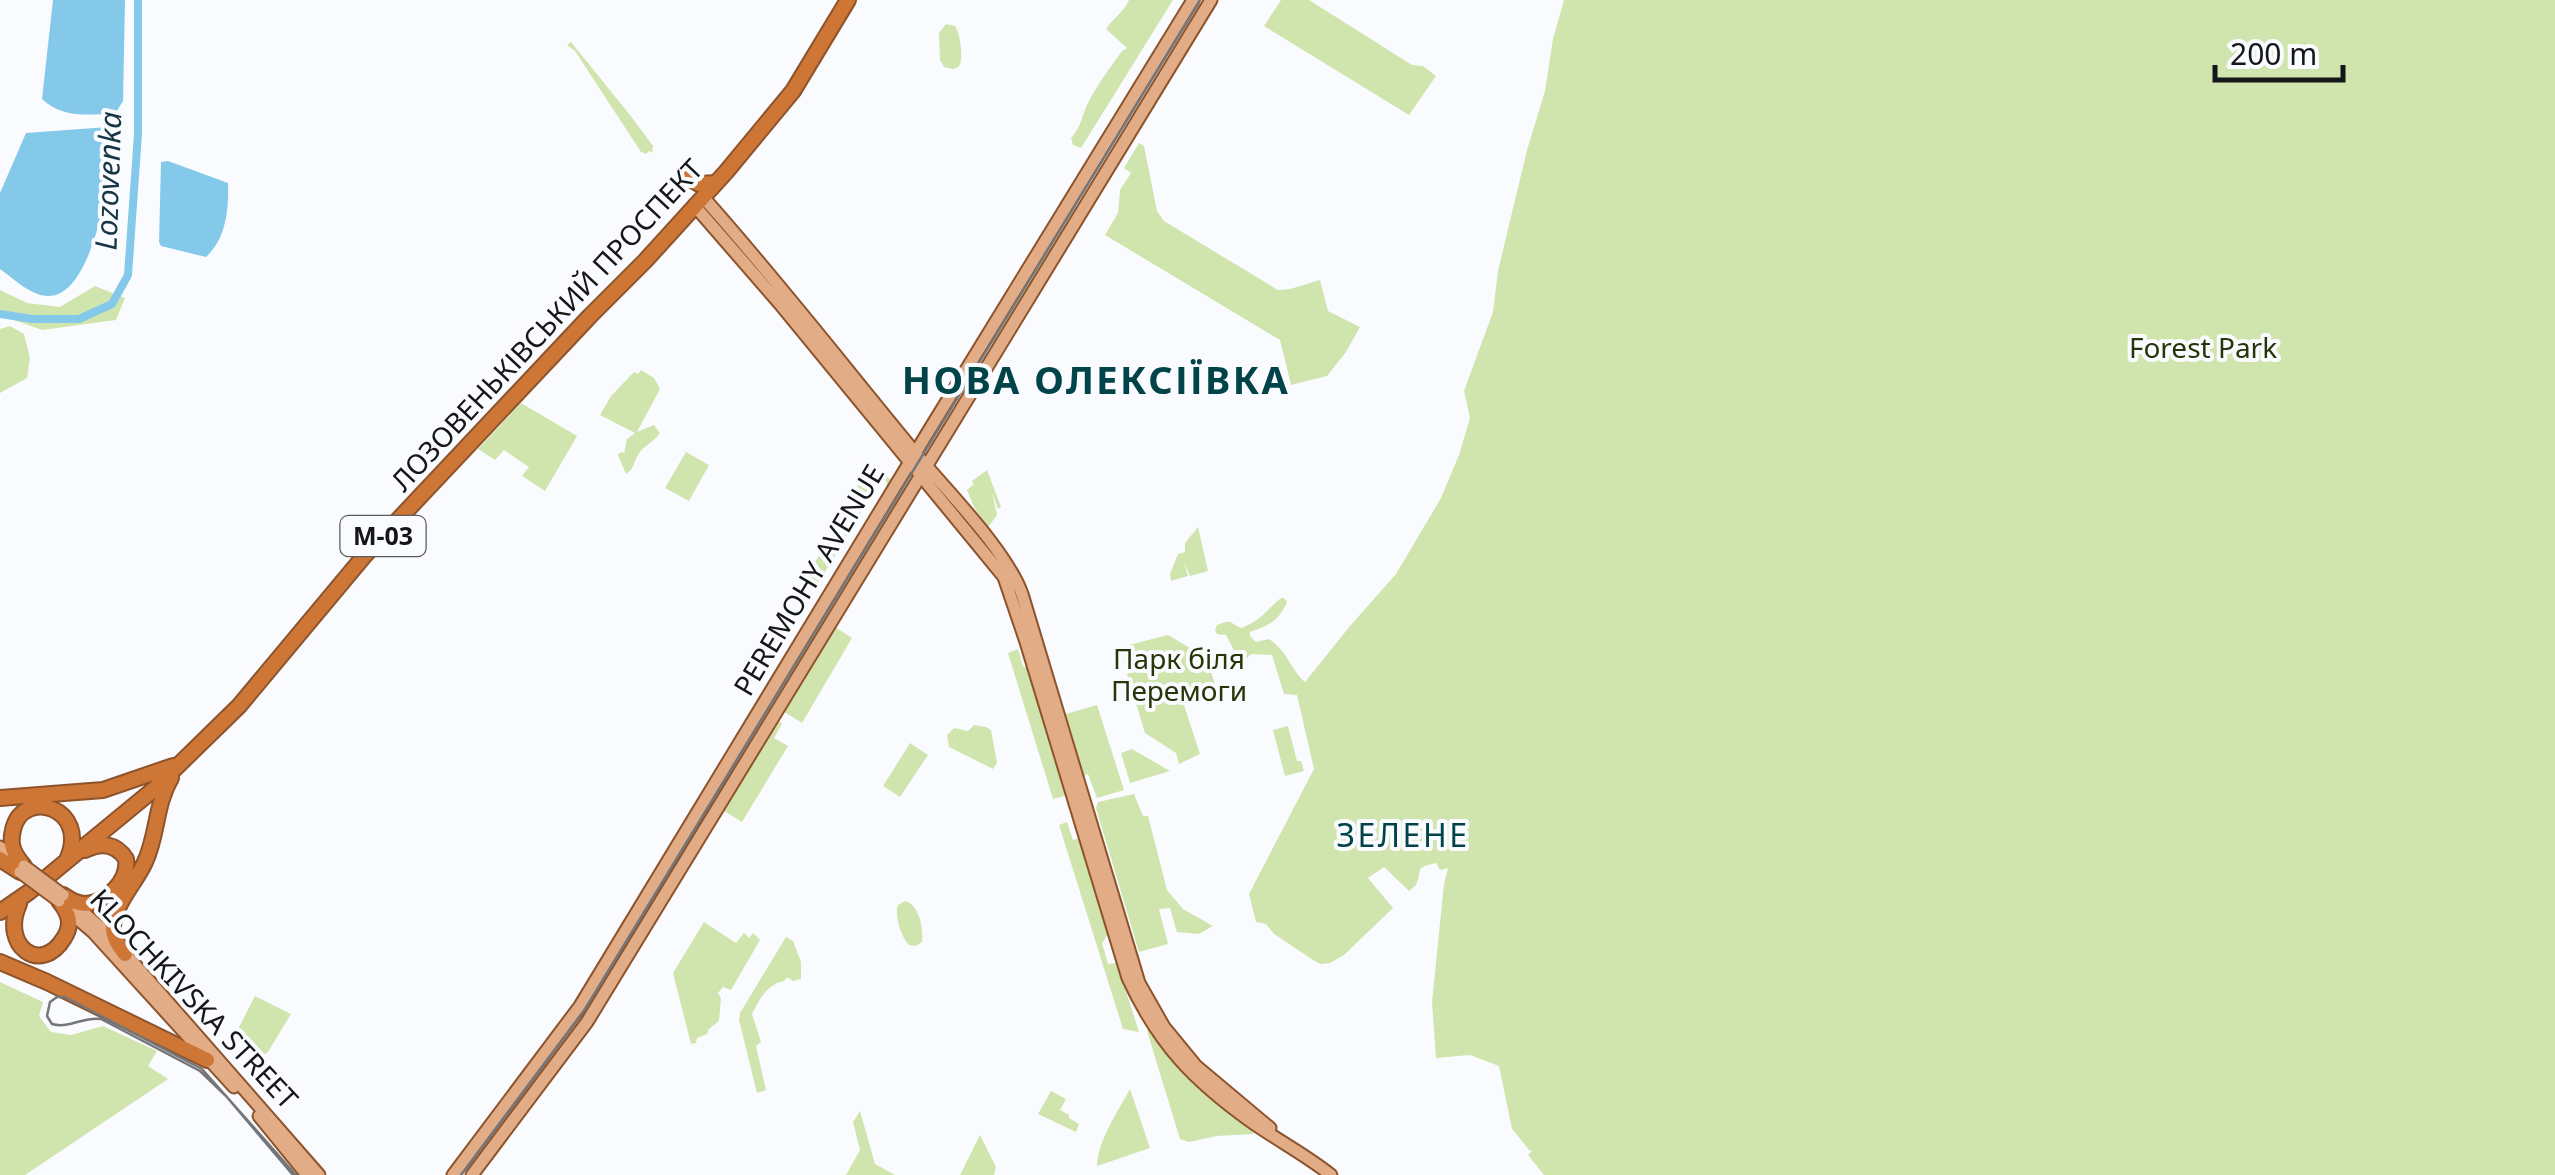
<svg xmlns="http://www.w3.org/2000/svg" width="2555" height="1175" font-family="'Noto Sans',sans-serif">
  <rect width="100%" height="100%" fill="#fafbff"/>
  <path fill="#cfe5ad" d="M1129 0H1173L1081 148 1073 145 1071 138C1083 124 1081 116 1089 101 1098 83 1111 67 1122 51L1127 48 1106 29C1113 18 1124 12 1129 0Z
    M1281 0H1309L1412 65 1423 66 1436 76 1409 115 1264 26Z
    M1564 0H2555V1175H1544L1528 1155 1533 1150 1530 1151 1512 1129 1499 1066 1470 1055 1436 1058 1432 1002 1444 884 1448 868 1440 870 1436 863C1414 868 1423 868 1416 885L1409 891 1384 867 1368 878 1393 908 1344 955 1330 963 1320 964 1310 958 1274 934 1266 924 1256 922 1249 894 1314 769 1297 695 1284 694 1272 655 1251 654 1240 665 1233 668 1232 661 1236 654 1226 635 1217 634 1215 630 1217 625C1235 618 1228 624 1242 628 1263 619 1265 611 1281 598H1284L1287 602C1279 621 1268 626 1250 632V636L1256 642 1269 639C1288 651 1290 669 1305 682L1350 626 1396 574 1441 498 1459 455 1470 418 1464 391 1493 312 1498 271 1527 150 1545 91 1553 39Z
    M946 24 955 26C960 32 964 59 959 66 958 68 955 68 953 69L944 67 940 60 939 33Z
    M571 42 630 115 653 146 652 153 649 151 646 154 641 152 575 51 567 45Z
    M1139 143 1144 146 1157 211 1164 221 1278 290C1289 291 1308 283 1320 280L1328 311 1360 327 1346 352 1327 376 1291 385 1280 340 1105 235 1118 213 1120 190 1131 173 1124 168Z
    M1072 204 1077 208 995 349 990 339Z
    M95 286 125 298 116 320 42 330 0 315V290L27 303 60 307Z
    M10 326 24 334 30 358 27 378 0 393V329Z
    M641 370 654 378 660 389 637 432 654 425 660 433C654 442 644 445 638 455 633 463 635 468 626 474L618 455 621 452 624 453 627 439 635 433 600 415 611 396 634 372 638 374Z
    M521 403 577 436 545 491 522 476 529 467 504 450 495 460 478 449Z
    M686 452 709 465 689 501 665 488Z
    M987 470 1001 507 998 509 992 492 997 515 988 527 974 507 967 490 974 484 972 481Z
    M885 476 892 480 888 487 885 478 878 486 873 484 867 497 869 499 817 585 805 578 856 497 859 477 863 479Z
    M902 484 907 488 693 845 687 841 696 827 694 825Z
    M1198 527 1208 571 1190 576 1184 562 1188 576 1171 581 1170 574 1178 554 1185 552V543Z
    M835 627 852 638 802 723 783 711Z
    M1168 635 1207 658 1218 695 1184 705 1200 754 1179 764 1176 753 1145 733 1132 690 1136 688H1131L1127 674 1137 669 1134 660 1124 662 1125 646Z
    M1018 649 1023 666 1027 668 1068 795 1053 799 1008 653Z
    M1097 705 1124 790 1097 798 1088 774 1084 776 1066 714Z
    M779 721 782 724 774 738 788 746 742 822 724 811Z
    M974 725 986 727 991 730 997 763 993 769 949 747 947 735 954 728 968 731Z
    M1288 726 1297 761H1301L1304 771 1285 776 1273 730Z
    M910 743 928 755 900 797 883 786Z
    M1132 749 1170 771 1130 783 1121 753Z
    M1134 794 1143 816H1148L1167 890 1183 909 1213 926 1199 934 1177 932 1170 908 1159 909 1168 944 1139 952 1096 808 1098 802Z
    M1067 822 1073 840 1080 838 1109 933 1102 943 1108 964 1117 963 1139 1032 1123 1029 1059 825Z
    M682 844 689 848 583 1022 579 1021 578 1017 583 1009H585L596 991 594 989Z
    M905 901C919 904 924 929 922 942L916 946 909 945C901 937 894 915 898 905Z
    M704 922 736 943 744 933 749 938 753 933 760 940 731 990 723 987 718 993 721 998 719 1021 709 1029 707 1034 697 1038 696 1043 691 1044 673 973Z
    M786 937 793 941 801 962V979L793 981 787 977 784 981C766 985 760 999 752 1014L761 1042 756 1046 766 1090 757 1093 739 1020 740 1013Z
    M0 982 43 1002 39 1016 51 1032 71 1035 103 1026 157 1051 148 1066 168 1079 25 1175H0Z
    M255 996 291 1014 268 1052 263 1056 254 1053 237 1031Z
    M1149 1029 1254 1128 1253 1134 1217 1136 1189 1142 1180 1139 1147 1031Z
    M1130 1089 1150 1148 1097 1166C1098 1140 1118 1111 1130 1089Z
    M1051 1091 1066 1099 1060 1110 1069 1115V1118L1079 1124 1076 1132 1038 1114Z
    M860 1111 875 1164 895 1175H846L860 1150 853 1122Z
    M980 1135 996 1167 994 1175H960Z"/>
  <path fill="#84c9ea" d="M53 0H125L123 101 115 114C88 114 63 119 42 99Z
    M108 127 113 131 116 144C109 178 93 297 48 296 31 296 13 278 0 269V193L26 133Z
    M168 161 228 183C229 209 226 239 206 257L161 246 159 242 161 162Z"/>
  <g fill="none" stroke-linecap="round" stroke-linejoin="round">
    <path stroke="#84c9ea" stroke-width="8" d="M0 314 32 319H79L112 304 128 275 138 134V0"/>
    <defs>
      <path id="major" d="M703 197C777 280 846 369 917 455 948 492 1006 550 1022 594L1139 983 1164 1027 1196 1066 1270 1128
        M694 205 780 304 1004 577 1026 642 1128 978C1159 1045 1194 1081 1253 1123 1279 1141 1306 1155 1331 1175
        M0 847 17 860
        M70 901 110 936 319 1175
        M65 908 93 932 234 1087
        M259 1116 307 1175
        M453 1175 580 1006 925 437 1193 0
        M472 1175 587 1022 1211 0"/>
      <path id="highway" d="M684 175 699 184 716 183
        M0 798 103 790 173 766
        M0 859 20 872
        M24 866C14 854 9 846 13 830 22 787 91 807 67 860
        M63 895C71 900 77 904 86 904 108 902 129 880 126 859 116 843 101 842 85 850
        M19 904C0 946 41 976 64 938 73 924 69 913 59 901
        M0 912 29 892 153 790 239 706 365 555 590 316 645 261 726 172 793 91 848 0
        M125 954C119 946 112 937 113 925 116 902 136 882 145 862 158 834 155 805 171 778
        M0 962 47 982 207 1060"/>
    </defs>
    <use href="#major" stroke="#8d542c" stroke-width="15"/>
    <use href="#highway" stroke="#8d542c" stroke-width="18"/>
    <use href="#major" stroke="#e2ad86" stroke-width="11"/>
    <use href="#highway" stroke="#ce7636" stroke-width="14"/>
    <path stroke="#757679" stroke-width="2.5" d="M293 1175 226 1096 200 1071 101 1019C84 1016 70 1029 52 1024L47 1016 50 1002 57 997H65L202 1069 296 1175
      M461 1175 585 1009 1200 0"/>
    <defs>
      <path id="major-bridge" d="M24 866 63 895
        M20 872 59 901"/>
    </defs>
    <use href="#major-bridge" stroke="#8d542c" stroke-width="15" stroke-linecap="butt"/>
    <use href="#major-bridge" stroke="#e2ad86" stroke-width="11"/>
  </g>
  <g text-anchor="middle" stroke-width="8" stroke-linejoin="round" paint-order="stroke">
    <rect fill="#fafbff" stroke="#5a5b5d" stroke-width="2.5" x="340.5" y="516" width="85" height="40" rx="8"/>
    <g font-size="25" font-weight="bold" fill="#151618">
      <text x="383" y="545">М-03</text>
    </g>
    <g font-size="28" fill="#151618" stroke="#fafbff">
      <text transform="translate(547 325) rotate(-47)" y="10">ЛОЗОВЕНЬКІВСЬКИЙ ПРОСПЕКТ</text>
      <text transform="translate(809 580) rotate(-59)" y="10">PEREMOHY AVENUE</text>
      <text transform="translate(194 999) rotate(47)" y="10">KLOCHKIVSKA STREET</text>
    </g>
    <g font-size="28" fill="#273508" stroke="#fafbff">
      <text x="2203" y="358">Forest Park</text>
      <text x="1179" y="669">Парк біля<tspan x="1179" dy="32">Перемоги</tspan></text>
    </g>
    <g font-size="30" font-style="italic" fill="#163644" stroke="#fafbff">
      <text transform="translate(109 181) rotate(-88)" y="10">Lozovenka</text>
    </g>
    <g font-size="32" letter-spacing="2.5" fill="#004348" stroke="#fafbff">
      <text x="1403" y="847">ЗЕЛЕНЕ</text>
    </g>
    <g font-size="38" font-weight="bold" letter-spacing="2.5" fill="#004348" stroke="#fafbff">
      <text x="1096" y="394">НОВА ОЛЕКСІЇВКА</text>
    </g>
  </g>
  <path d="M2215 65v15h128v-15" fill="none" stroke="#151618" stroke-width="5"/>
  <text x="2230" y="65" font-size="30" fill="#151618" stroke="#fafbff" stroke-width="8" paint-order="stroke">200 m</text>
</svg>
